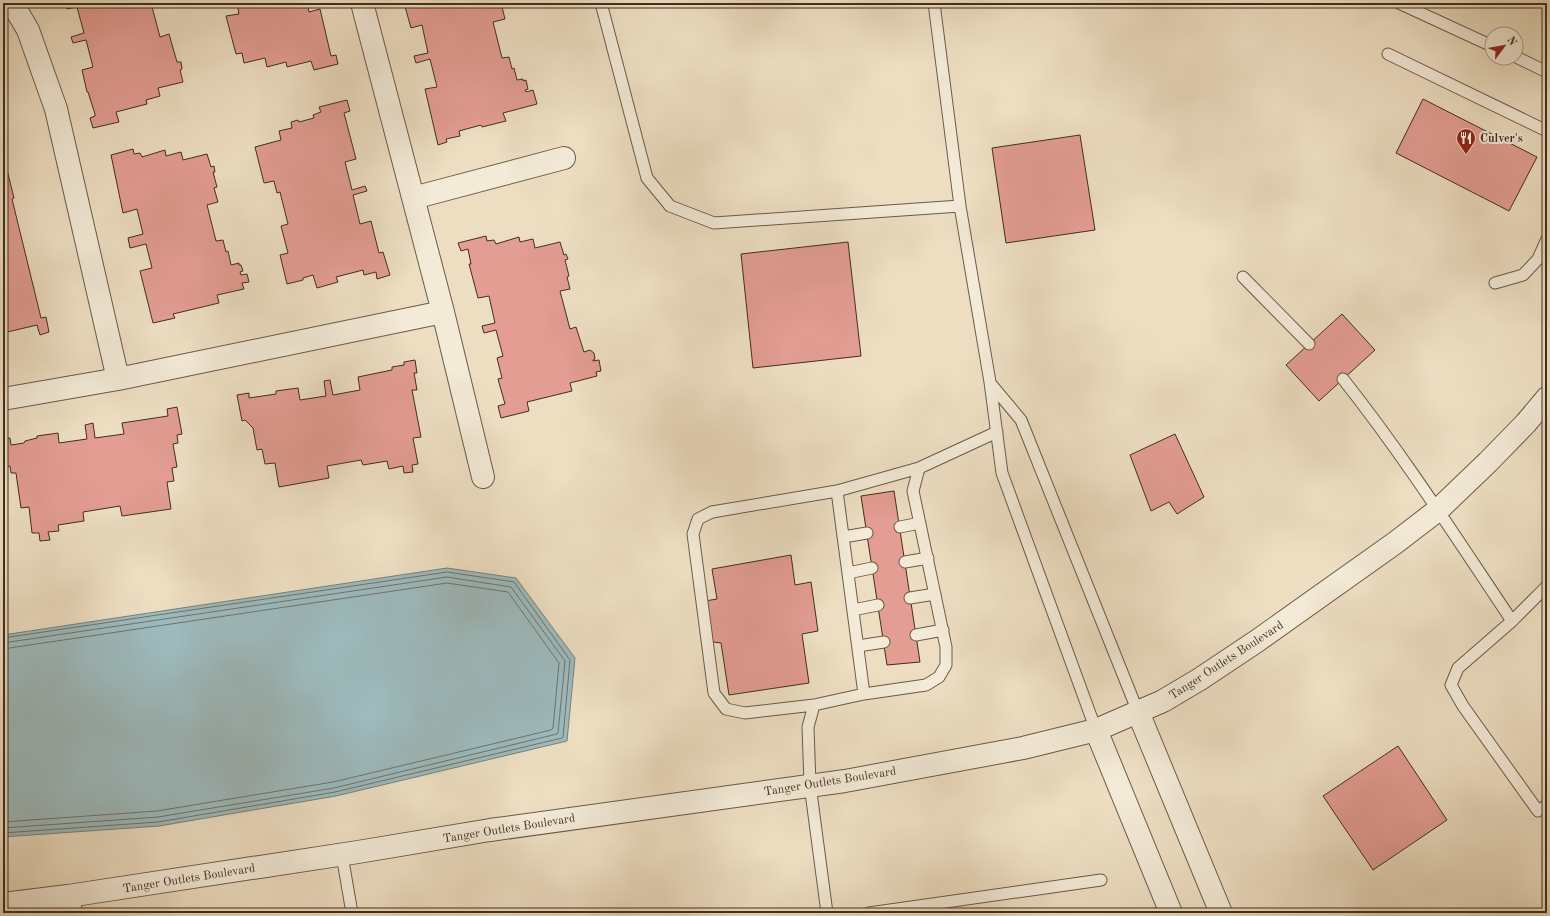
<svg xmlns="http://www.w3.org/2000/svg" width="1550" height="916" font-family="'Old Standard TT',serif">
  <rect width="100%" height="100%" fill="#eddec2"/>
  <filter id="stains"><feTurbulence type="fractalNoise" baseFrequency=".005" numOctaves="4"/><feColorMatrix values="0 0 0 0 .2 0 0 0 0 .09 0 0 0 0 .02 0 0 0 .5 -.17"/></filter>
  <radialGradient id="worn" r=".72"><stop offset=".6" stop-color="#630" stop-opacity="0"/><stop offset="1" stop-color="#630" stop-opacity=".3"/></radialGradient>
  <path fill="#9dbabd" stroke="#78827d" d="M447 568 516 578 575 658 567 741 336 796 159 826 3 837V635Z"/>
  <g fill="none" stroke-linecap="round" stroke-linejoin="round">
    <path stroke="#6e746c" stroke-width="1" d="M3 638 447 572 514 582 570 660 563 737 562 738 335 792 158 822 3 833
      M3 643 447 577 511 587 565 661 558 733 557 734 334 788 158 817 3 828
      M3 649 447 583 508 592 559 663 553 728 551 730 333 782 157 811 3 822"/>
  </g>
  <path fill="#e39d93" stroke="#402e1c" d="M66 3H151L160 37 169 34 177 62H181L182 69 180 70 183 82 158 88 160 96 146 100 147 104 116 112 119 122 93 128 90 118 95 116V114L88 92H87L82 70 93 67 86 40 73 43 71 37 84 33 77 7 67 9Z
    M237 3H307L309 12 320 9 331 56 336 55 338 64 314 70 311 61 287 67 286 62 267 67 265 58 244 63 242 53 236 54 226 16 239 14Z
    M404 3H501L505 19 493 22 502 58 509 57 512 69 514 68 517 80 523 79V81L526 80 528 89 525 90 526 92 533 90 537 104 503 113 506 121 482 127 481 125 459 131 460 136 446 139 447 142 438 145 425 89 437 87 430 59 416 63 414 56 428 53 422 25 411 28Z
    M1423 99 1537 157 1509 211 1396 153Z
    M347 100 350 111 344 113 356 159 345 162 352 190 365 186 367 191 353 195 360 224 371 221 379 253 383 252 390 275 377 279 376 272 364 275 363 270 336 277 338 282 317 288 313 275 303 278V280L287 284 280 255 288 253 281 226 288 224 280 192 277 193 274 181 264 183 255 147 281 140 279 131 292 128 291 122 298 120 299 122 314 118 313 115 321 112 319 107Z
    M1080 135 1095 230 1006 243 992 148Z
    M133 149 134 154 140 153 142 157 165 150 166 156 181 152 183 160 207 154 211 167 214 166 215 172H213L217 187 214 188 218 202 207 205 216 241 223 240 226 252 228 251 231 265 239 263V265H241L243 271 240 272 241 275 247 274 249 282 242 283 244 289 217 295 219 303 173 314 175 318 153 323 140 271 152 268 146 244 130 248 128 238 143 234 137 209 123 213 111 155Z
    M4 158 14 198 12 199 41 318 46 317 49 332 40 335 37 325 3 333V159Z
    M486 236 487 241 494 240 496 244 519 237 520 242 533 239 535 248 560 242 564 255 566 254 568 259 565 260 569 276 567 277 570 289 560 291 570 329 576 327 584 352 590 350 594 353 595 359 593 360V361L599 360 601 371 596 372 597 376 570 383 572 391 527 402 529 411 501 418 498 406 505 404 498 379 502 378 497 358 503 356 496 330 484 333 482 326 495 323 489 296 478 298 469 264H471L468 249 461 251 458 243Z
    M848 242 861 356 753 368 741 254Z
    M1342 314 1375 350 1319 401 1286 365Z
    M415 360 417 373H414L417 390H412L421 437 413 438 418 464 412 465 413 472 404 473 403 466 389 469 387 461 363 465 361 460 327 466 329 478 279 487 275 463 265 464 262 449 257 450 253 428 245 420 242 421 237 395 249 393V398L276 394V391L298 388 300 400 326 396 324 381 330 380 333 395 360 390 358 377 392 370V367L404 365V362Z
    M177 407 182 434 177 435 178 443 173 444 177 467 172 468 174 481 167 482 171 509 122 516 120 506 83 512 84 521 58 525 59 531 48 532 50 540 40 541 39 533H32L29 507 21 508 16 473H11L10 466 4 467 3 439 10 438 11 445 24 443 25 441 37 438V436L58 433 59 443 87 439 85 425 93 423 95 438 124 434 122 423 168 416 167 409Z
    M1175 434 1204 497 1177 514 1169 502 1151 511 1130 455Z
    M894 491 920 662 887 665 861 496Z
    M791 555 795 585 811 582 818 631 802 634 809 683 729 695 721 643 713 642 705 601 717 599 712 569Z
    M1398 746 1447 820 1373 870 1323 796Z"/>
  <g fill="none" stroke-linecap="round" stroke-linejoin="round">
    <defs>
      <path id="service" d="M601 3 647 178 670 206 714 223 960 206
        M934 3 960 206 990 382 1002 473 1096 730
        M1399 3 1492 46
        M1388 54 1547 131
        M1516 57 1547 72
        M1243 277 1309 344
        M1495 283 1523 275 1538 259 1547 239
        M1343 379C1404 456 1457 539 1512 621
        M990 383 1021 420 1138 712
        M900 527 920 523
        M843 537 867 533
        M905 562 928 558
        M848 573 872 568
        M1547 586 1512 621 1458 668 1451 685 1463 706 1538 811 1547 805
        M910 598 935 594
        M853 610 878 605
        M916 635 943 630
        M858 646 884 642
        M864 694 837 491 919 468
        M814 705 745 713 726 709 714 693 693 534 698 519 712 512 837 491
        M342 855 352 913
        M827 913 810 785 808 727 814 705 864 694 926 685 939 677 946 665V647L913 491 919 468 997 432
        M869 913 1101 880"/>
      <path id="minor" d="M12 3 28 30 56 109 118 379 443 312 362 3
        M413 198 564 158
        M443 312 483 477
        M3 399 118 379
        M1138 712 1221 913
        M1096 730 1171 913
        M68 896 71 913"/>
      <path id="tertiary" d="M3 904 68 896 358 852 490 830 845 781 1023 748 1096 730 1163 701 1200 679 1257 641 1395 543 1438 510 1488 462 1526 423 1547 398"/>
    </defs>
    <use href="#service" stroke="#6b5a46" stroke-width="13"/>
    <use href="#minor" stroke="#6b5a46" stroke-width="24"/>
    <use href="#tertiary" stroke="#6b5a46" stroke-width="24"/>
    <use href="#service" stroke="#f3ead7" stroke-width="11"/>
    <use href="#minor" stroke="#f3ead7" stroke-width="22"/>
    <use href="#tertiary" stroke="#f3ead7" stroke-width="22"/>
  </g>
  <defs>
    <symbol id="restaurant-pin" viewBox="-11 -11 22 30"><path d="M0 17L-7.5 6A9.5 9.5 0 1 1 7.5 6Z" fill="#8f2418" stroke="#f3ead7"/><path d="M-5-6h1v4h1v-4h1v4h1v-4h1v5L-1.5 .5V6h-2V.5L-5-1ZM5-6V6H3V1.5H1.5Q1.5-4 5-6Z" fill="#fff"/></symbol>
  </defs>
  <g fill-rule="evenodd">
    <use href="#restaurant-pin" x="1455" y="127" width="22" height="30"/>
  </g>
  <g text-anchor="middle" stroke-width="4" stroke-linejoin="round" paint-order="stroke">
    <g font-size="12" font-weight="bold" fill="#402e1c" stroke="#f3ead7" text-anchor="start">
      <text x="1480" y="142">Culver's</text>
    </g>
    <g font-size="12" fill="#402e1c" stroke="#f3ead7">
      <text transform="translate(1226 660) rotate(-33)" y="4">Tanger Outlets Boulevard</text>
      <text transform="translate(830 781) rotate(-9)" y="4">Tanger Outlets Boulevard</text>
      <text transform="translate(509 828) rotate(-9)" y="4">Tanger Outlets Boulevard</text>
      <text transform="translate(189 878) rotate(-9)" y="4">Tanger Outlets Boulevard</text>
    </g>
  </g>
  <rect width="1550" height="916" fill="none" stroke="#eddec2" stroke-width="16"/>
  <rect x="4" y="4" width="1542" height="908" fill="none" stroke="#402e1c" stroke-width="2"/>
  <rect x="8" y="8" width="1534" height="900" fill="none" stroke="#402e1c"/>
  <g transform="translate(1504 46) rotate(58)"><circle r="19" fill="#f3ead7" stroke="#ab9f8c"/>
  <path d="M0-3L7 15L0 10L-7 15Z" fill="#8f2418"/>
  <text y="-6" font-size="11" font-weight="bold" text-anchor="middle" fill="#402e1c">N</text>
  </g>
  <rect width="100%" height="100%" filter="url(#stains)"/>
  <rect width="100%" height="100%" fill="url(#worn)"/>
</svg>
